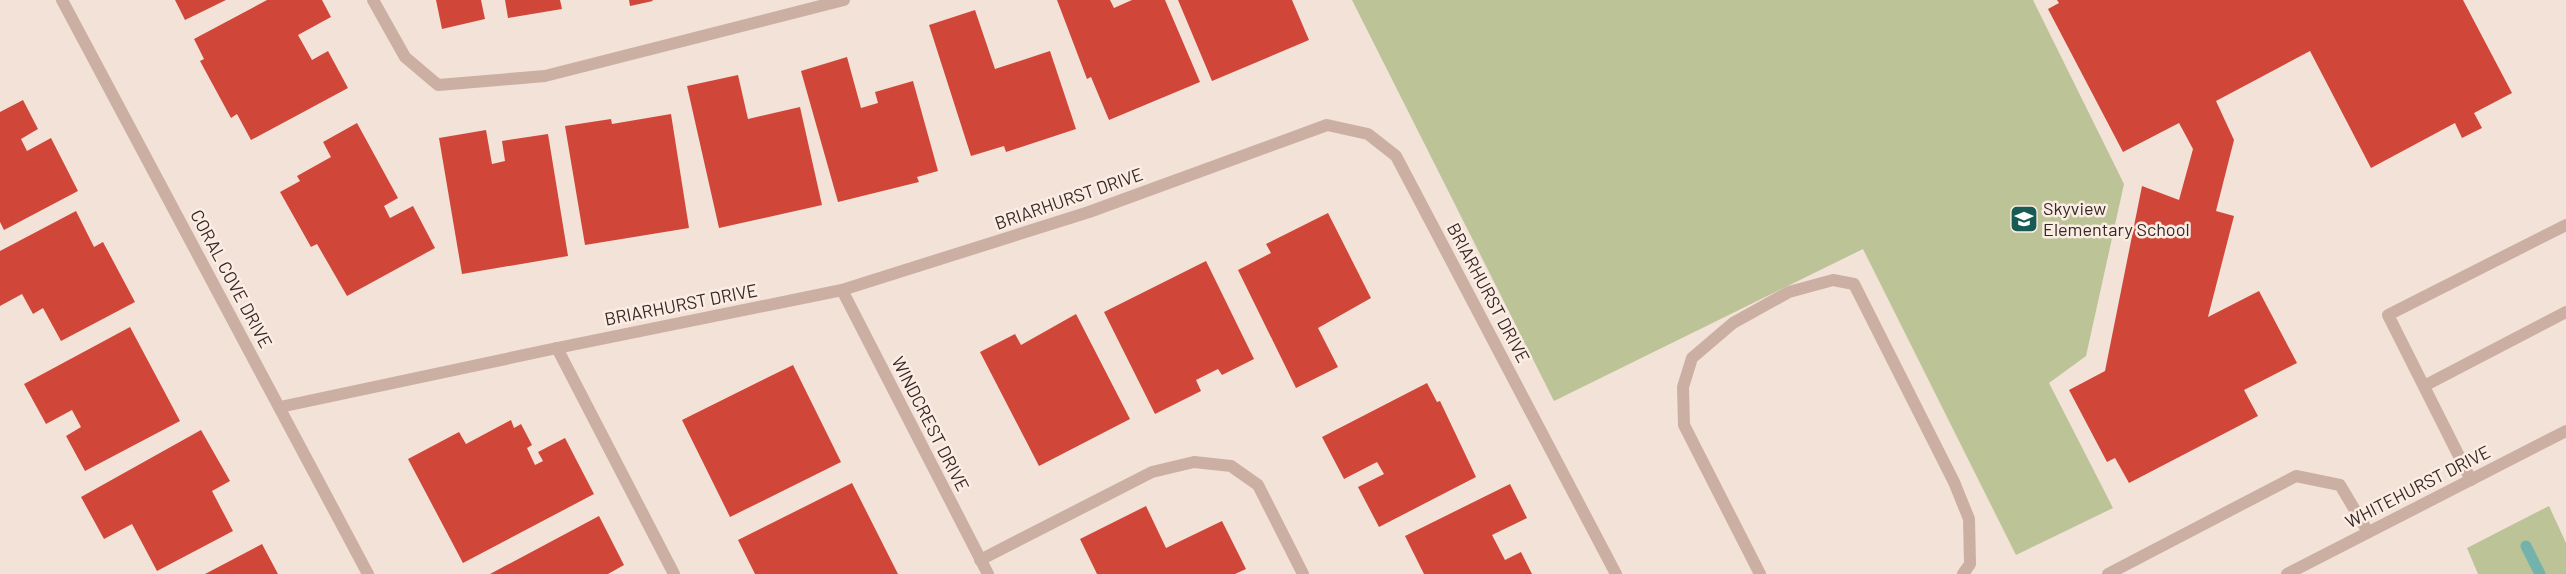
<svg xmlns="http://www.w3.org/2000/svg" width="2566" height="574" font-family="Barlow,sans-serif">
  <rect width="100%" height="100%" fill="#f3e2d8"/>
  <path fill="#bbc397" d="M1352 0H2033L2124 184 2086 356 2049 383 2113 508 2016 555 1863 249 1554 401Z
    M2549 506 2566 543V574H2478L2467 548Z"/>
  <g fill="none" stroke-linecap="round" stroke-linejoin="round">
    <path stroke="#74b2ac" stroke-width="11" d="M2526 546 2540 574"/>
  </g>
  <path fill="#d04739" d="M175 0H226L185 20Z
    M267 0H322L331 17 298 35 312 60 328 51 348 88 251 140 237 114 231 118 200 61 204 59 194 39Z
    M436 0H481L485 19 442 29Z
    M505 0H560L562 9 508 18Z
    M629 0H652L653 1 630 6Z
    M1057 0H1110L1114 8 1132 0H1165L1200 82 1109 120 1091 77 1087 79Z
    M1178 0H1292L1309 40 1212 81Z
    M2057 0H2463L2512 93 2474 113 2482 128 2462 138 2455 123 2371 168 2310 51 2216 101 2234 140 2216 211 2234 216 2208 317 2259 291 2297 363 2244 390 2258 416 2129 483 2115 458 2107 462 2069 390 2105 371 2142 186 2179 200 2193 149 2179 123 2123 152 2048 9 2059 3Z
    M975 10 995 69 1050 51 1076 129 1006 152 1004 146 971 156 929 25Z
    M847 57 861 108 878 103 875 92 913 81 938 171 917 177 919 182 838 202 801 71Z
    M738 75 748 119 800 107 822 205 719 228 687 86Z
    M23 100 38 129 21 139 27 151 51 138 78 191 4 230 0 222V112Z
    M671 114 689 228 585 245 565 126 611 119 612 124Z
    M357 123 398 198 384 206 390 218 413 206 435 248 347 296 317 244 311 247 280 192 300 181 297 176 331 157 323 142Z
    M486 130 492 164 505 161 502 141 548 134 568 256 462 274 439 138Z
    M76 211 94 247 103 242 135 302 61 341 43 308 33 314 22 294 0 306V251Z
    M1328 213 1371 298 1318 328 1338 367 1296 388 1238 270 1271 253 1266 244Z
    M1206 261 1254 359 1222 375 1218 369 1196 380 1201 391 1155 414 1104 312Z
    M1076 314 1130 419 1039 466 980 352 1015 334 1021 345Z
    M130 327 180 421 85 471 66 436 81 427 72 410 46 424 24 384Z
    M793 365 841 462 730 517 682 420Z
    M1427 383 1437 402 1440 401 1476 477 1379 527 1358 487 1384 474 1377 462 1344 479 1322 437Z
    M511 420 514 428 521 424 532 445 527 448 535 465 543 461 538 452 565 438 594 494 463 563 408 459 459 432 466 444Z
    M201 430 230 481 212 491 233 531 157 571 132 524 104 539 81 497Z
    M852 483 898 574H755L738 540Z
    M1510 484 1527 518 1492 535 1505 560 1521 552 1532 574H1424L1405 536Z
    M1146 506 1166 548 1222 521 1246 569 1235 574H1097L1080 539Z
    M599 516 624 565 608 574H490Z
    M262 544 278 574H205Z"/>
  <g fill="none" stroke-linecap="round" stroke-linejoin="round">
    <path stroke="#ccafa3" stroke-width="12" d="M373 0 405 57 438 85 545 76 844 0
      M557 348 674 574
      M2424 386 2566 312
      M2471 480 2388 315 2566 225
      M980 560 1152 472 1194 462 1231 466 1258 485 1303 574
      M1760 574 1684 425 1683 387 1692 358 1733 323 1789 292 1833 280 1854 284 1954 482 1969 519 1970 564 1963 574
      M2108 574 2296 476 2340 485 2368 532"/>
    <path stroke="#ccafa3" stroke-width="12" d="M62 0 368 574
      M842 290 988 574
      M280 407 557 348 842 290 1089 212 1327 125 1368 134 1396 156 1616 574"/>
    <path stroke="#ccafa3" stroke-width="12" d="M2287 574 2566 431"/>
  </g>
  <defs>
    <symbol id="school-square" viewBox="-11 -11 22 22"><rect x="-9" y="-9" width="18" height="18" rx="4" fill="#185b55" stroke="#fbede4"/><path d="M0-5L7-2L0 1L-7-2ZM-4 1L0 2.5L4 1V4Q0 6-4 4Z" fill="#fff"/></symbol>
  </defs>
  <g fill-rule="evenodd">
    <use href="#school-square" x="2008" y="203" width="32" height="32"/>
  </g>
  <g text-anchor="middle" stroke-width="5" stroke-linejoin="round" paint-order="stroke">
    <g font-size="18" fill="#362825" stroke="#fbede4">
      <text transform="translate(1069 199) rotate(-19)" y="6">BRIARHURST DRIVE</text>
      <text transform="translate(231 279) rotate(62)" y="6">CORAL COVE DRIVE</text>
      <text transform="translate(1488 293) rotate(62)" y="6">BRIARHURST DRIVE</text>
      <text transform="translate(681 305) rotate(-11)" y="6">BRIARHURST DRIVE</text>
      <text transform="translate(930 424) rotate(63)" y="6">WINDCREST DRIVE</text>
      <text transform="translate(2418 487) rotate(-27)" y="6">WHITEHURST DRIVE</text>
    </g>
    <g font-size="18" fill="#362825" stroke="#fbede4" text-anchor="start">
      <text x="2043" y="215">Skyview<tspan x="2043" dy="21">Elementary School</tspan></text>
    </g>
  </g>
</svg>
